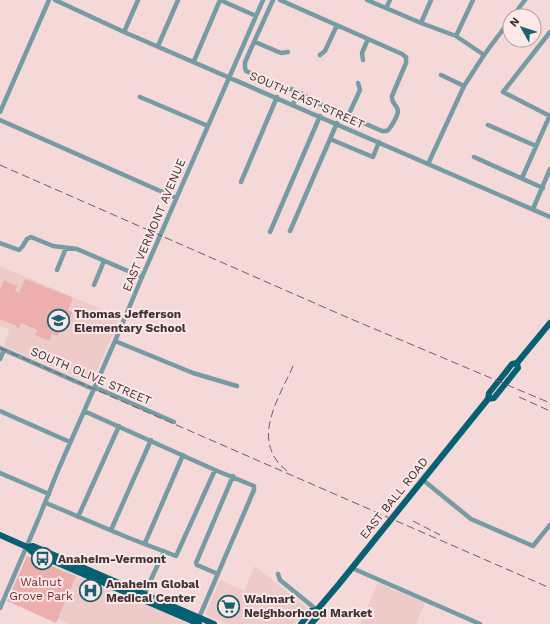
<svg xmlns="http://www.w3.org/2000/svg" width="550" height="624" font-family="'Work Sans',sans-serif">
  <rect width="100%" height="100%" fill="#f4d9d8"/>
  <path fill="#eecac9" d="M0 266 120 317 92 381 89 382 4 346 10 330 0 326Z
    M255 566 307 608 294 624H228L208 616 206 613 220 580 244 591Z
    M76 576 150 606 188 624H69L58 619Z
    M378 583 425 603 416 624H360Z"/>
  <path fill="#edaeae" d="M25 279 73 298 68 310 73 312 64 332 60 330 57 336 52 334 49 341 35 335 37 330 21 323 18 330 17 326 0 319V290L4 280 17 286 15 291 19 293Z
    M27 556 76 576 56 623 7 601Z"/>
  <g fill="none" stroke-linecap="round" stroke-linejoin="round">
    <path stroke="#779ba4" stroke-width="4.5" d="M55 0 124 32 550 217
      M273 0 245 62V68L246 71 284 88 291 89 303 94 313 101 382 131H387C391 128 398 115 398 111 397 104 391 104 392 96L406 63V57
      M280 0 402 54 406 57
      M367 0 421 23 456 36 484 55
      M386 8 390 0
      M513 16 525 0
      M421 23 431 0
      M124 32 138 0
      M456 36 473 0
      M255 42 281 53 288 52
      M158 46 178 0
      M320 55 325 51 337 25
      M363 60 362 53 368 39
      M194 61 220 0 256 16
      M441 75 464 86
      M140 97 208 126
      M293 104 299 92
      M0 112 49 0
      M348 116 360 90 358 83
      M550 116 503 92 550 32
      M0 120 176 198
      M488 125 536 146
      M330 139 373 157 379 142
      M474 157 543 188
      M428 164 464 86 484 55 510 20
      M522 178 550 115
      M241 182 277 97
      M533 209 550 169
      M290 231 337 123
      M270 232 320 116
      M0 243 19 250 22 247 27 239 31 237 53 246 77 249 142 277
      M57 270 66 248
      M94 285 104 261
      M115 341 193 373 237 386
      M0 348 93 389H99L174 422
      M0 359 4 350
      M0 411 70 442
      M84 411 215 470 254 486V490L198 620
      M0 473 49 494
      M423 480 471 519 533 546 550 525
      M46 503 129 538 176 556 215 470
      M78 517 119 426
      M111 530 151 440
      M145 543 183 455
      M352 568 480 624
      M218 574 197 565 196 563 233 476
      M278 574 280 580 317 610
      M144 595 164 551
      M0 608 38 520 59 468 115 341 142 277 263 0"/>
    <path stroke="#016071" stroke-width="6" d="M488 399 494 398 518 368 517 363
      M0 535 27 547 32 552 199 624
      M27 547 33 546 214 624
      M301 624 311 611 317 610 339 584 488 399 489 393 501 378 512 364 517 363 550 323
      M311 624 318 616 317 610"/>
    <path stroke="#6f605f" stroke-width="1" stroke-dasharray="8 4" stroke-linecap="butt" d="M0 165 344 316 550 403
      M0 348 550 588
      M519 397 550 411
      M287 471C249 441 279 398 294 364
      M413 521 440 535"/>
  </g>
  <defs>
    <symbol id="school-ring" viewBox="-11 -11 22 22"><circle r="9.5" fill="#fee8e7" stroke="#1a6271" stroke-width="1.5"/><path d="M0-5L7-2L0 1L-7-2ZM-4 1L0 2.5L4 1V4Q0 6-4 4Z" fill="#1a6271"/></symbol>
    <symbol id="bus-ring" viewBox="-11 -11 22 22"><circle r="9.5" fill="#fee8e7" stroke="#1a6271" stroke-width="1.5"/><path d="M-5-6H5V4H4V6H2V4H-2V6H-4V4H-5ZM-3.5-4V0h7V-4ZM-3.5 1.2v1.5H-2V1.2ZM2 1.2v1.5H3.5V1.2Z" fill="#1a6271"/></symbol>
    <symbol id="hospital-ring" viewBox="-11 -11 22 22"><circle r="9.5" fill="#fee8e7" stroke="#1a6271" stroke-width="1.5"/><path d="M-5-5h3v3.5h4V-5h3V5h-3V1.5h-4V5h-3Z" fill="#1a6271"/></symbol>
    <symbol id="supermarket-ring" viewBox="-11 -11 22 22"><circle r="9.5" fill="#fee8e7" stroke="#1a6271" stroke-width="1.5"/><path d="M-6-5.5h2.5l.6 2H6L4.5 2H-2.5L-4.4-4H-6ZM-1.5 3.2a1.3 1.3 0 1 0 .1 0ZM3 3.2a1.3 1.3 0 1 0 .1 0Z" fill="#1a6271"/></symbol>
  </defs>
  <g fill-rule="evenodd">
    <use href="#school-ring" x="46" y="308" width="25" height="25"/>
    <use href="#bus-ring" x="30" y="546" width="25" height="25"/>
    <use href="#hospital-ring" x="78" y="578" width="25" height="25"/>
    <use href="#supermarket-ring" x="216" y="594" width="25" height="25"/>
  </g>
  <g text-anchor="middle" stroke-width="4" stroke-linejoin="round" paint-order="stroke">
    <g font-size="12" fill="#3e3333" stroke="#fee8e7">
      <text transform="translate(307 100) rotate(24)" y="4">SOUTH EAST STREET</text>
      <text transform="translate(154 225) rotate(-67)" y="4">EAST VERMONT AVENUE</text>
      <text transform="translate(91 376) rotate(23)" y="4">SOUTH OLIVE STREET</text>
      <text transform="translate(394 498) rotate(-51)" y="4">EAST BALL ROAD</text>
    </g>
    <g font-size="12" font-weight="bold" fill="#3e3333" stroke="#fee8e7" text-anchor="start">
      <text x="74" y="318">Thomas Jefferson<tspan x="74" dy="14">Elementary School</tspan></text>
      <text x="58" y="563">Anaheim-Vermont</text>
      <text x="106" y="588">Anaheim Global<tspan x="106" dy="14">Medical Center</tspan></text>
      <text x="244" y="603">Walmart<tspan x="244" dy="14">Neighborhood Market</tspan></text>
    </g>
    <g font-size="12" fill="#81272f" stroke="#fee8e7">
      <text x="41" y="586">Walnut<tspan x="41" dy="14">Grove Park</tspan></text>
    </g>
  </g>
  <g transform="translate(522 28) rotate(309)"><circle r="19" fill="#fee8e7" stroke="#b1a09f"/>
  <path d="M0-3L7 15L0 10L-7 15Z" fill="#1a6271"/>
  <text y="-6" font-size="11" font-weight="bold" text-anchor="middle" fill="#3e3333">N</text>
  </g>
</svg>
